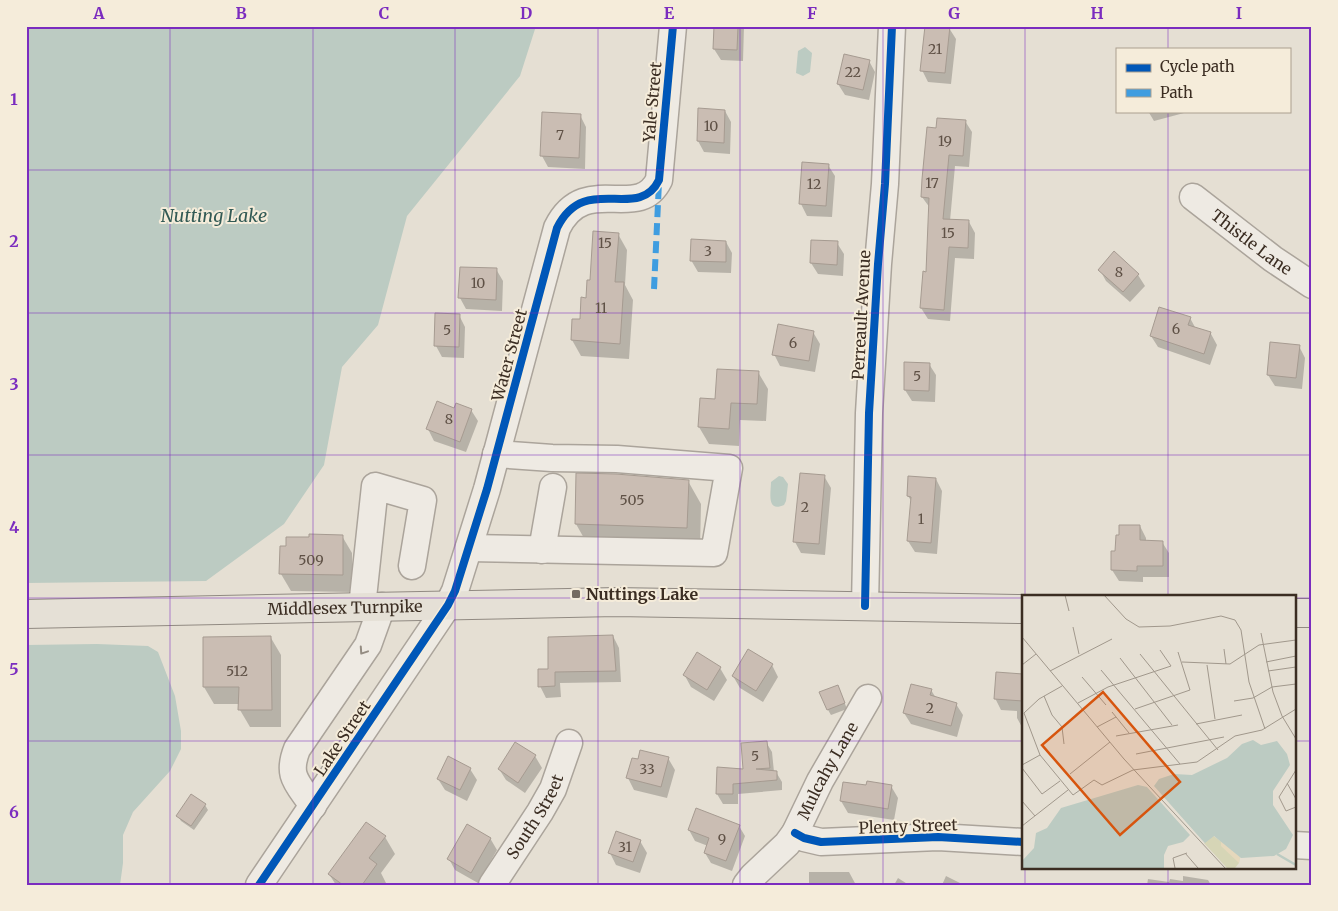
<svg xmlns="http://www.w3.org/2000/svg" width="1338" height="911" font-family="Merriweather,serif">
  <rect width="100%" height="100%" fill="#e5dfd3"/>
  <path fill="#bccbc2" d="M26 26H536L520 76 407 216 378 325 342 367 324 465 284 524 206 581 26 583Z
    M805 47 812 53 810 72 803 76 796 73 798 51Z
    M779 476 783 477 788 484 786 501 784 505C766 513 771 492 771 482Z
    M97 644 148 646 158 652 175 696 181 731V749L170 771 133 812 123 835V863L120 885H26V645Z"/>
  <path fill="#0003" d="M715 26H744L743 61 721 60 714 49Z
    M949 28 956 39 951 84 928 82 922 70Z
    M869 61 875 72 869 100 845 95 838 84Z
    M725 111 731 122 730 154 704 152 698 141Z
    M1148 111H1183L1184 113 1154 121Z
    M580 115 586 127 585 169 548 167 542 156Z
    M965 121 972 132 969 167 955 166 950 221 969 222 975 233 974 259 955 258 950 321 928 319 921 308 927 273 930 208 922 197 937 130Z
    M828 165 835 176 832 217 807 216 801 204Z
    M618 234 627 250 625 285 633 300 629 359 581 356 572 340 581 321 591 281Z
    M726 242 732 253 731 273 698 272 691 260Z
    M837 243 844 254 843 276 818 274 811 263Z
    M1114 253 1138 275 1145 286 1130 302 1106 281 1100 270Z
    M496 269 503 281 502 311 466 309 460 298Z
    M459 315 465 327 464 358 442 357 436 346Z
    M1190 318 1196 329 1211 334 1217 345 1210 365 1158 347 1151 336Z
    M813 332 820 344 815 372 780 366 774 354Z
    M1299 346 1305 358 1302 389 1275 386 1268 375Z
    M929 364 936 375 935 402 912 401 905 390Z
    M758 372 768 389 766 421 740 420 739 446 709 444 699 427 716 400Z
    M455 409 471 410 478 421 466 452 434 441 428 429Z
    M577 475 688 481 701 504 700 550 589 547 576 524Z
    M824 476 831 488 825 555 801 553 795 542Z
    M936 479 942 491 937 554 915 552 908 541 912 502 908 496Z
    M1140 526 1146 538V542H1162L1169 553V577H1143V582L1119 581 1112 570 1116 552Z
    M342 536 352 553V592L291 591 281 574V548Z
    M613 636 619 648 621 682 560 683 561 697 546 698 540 686 550 671Z
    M204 638H271L281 655V727H250L240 710V704H214L204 687Z
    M698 654 720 668 727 680 714 701 691 687 685 676Z
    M772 665 778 677 763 702 740 688 733 676Z
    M997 673 1023 675V729L1017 718V711L1001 710 995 698Z
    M931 690 936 698 956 704 963 715 957 737 911 724 904 713Z
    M840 691 847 709 831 715 828 710Z
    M766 742 772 752 774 772H776L782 782V790L738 794V804H723L717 794 745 770Z
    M535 756 542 768 525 793 506 780 499 769Z
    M668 758 675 770 667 798 634 790 628 778Z
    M470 769 477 780 467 801 445 790 438 779Z
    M844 783 867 787 891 786 898 798 894 820 848 813 841 801Z
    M205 805 208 810 194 830 181 821 178 816Z
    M739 826 745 836 732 871 711 863 705 853 708 846 695 841 689 830Z
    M385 837 395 854 381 873 386 883 385 885H336L329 874Z
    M490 838 497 850 478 883 455 870 449 859Z
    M640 841 647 853 640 873 616 865 610 853Z
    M809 872H849L856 885H809Z
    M946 876 960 883 961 885H942Z
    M1183 876 1208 880 1211 885H1147L1148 879 1169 882 1170 879 1183 881Z
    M898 878 909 885H894Z"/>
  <path fill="#cabdb3" stroke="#a69b91" d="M714 26H738L737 50 713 49Z
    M925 26H950L945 73 920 71Z
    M844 54 870 60 863 90 837 84Z
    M698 108 725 110 724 143 697 141Z
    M542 112 581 114 579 158 540 156Z
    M937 118 966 120 963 156 949 155 943 219 969 220 968 248 949 247 944 310 920 308 923 271 926 272 929 198 921 197 922 179 927 127 936 128Z
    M802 162 829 164 826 206 799 204Z
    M593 231 619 233 615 282H624L620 344 571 340 572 319H580L581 297 586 298 587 280H590Z
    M691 239 726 241V262L690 261Z
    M811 240 838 241 837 265 810 263Z
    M1114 251 1139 274 1123 292 1098 270Z
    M460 267 497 268 496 300 458 298Z
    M1159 307 1191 317 1188 325 1211 332 1204 354 1150 336Z
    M435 313 460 314 459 347 434 346Z
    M778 324 814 331 809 361 772 355Z
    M1270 342 1300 345 1296 378 1267 375Z
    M904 362 930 363 929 391 904 390Z
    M717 369 759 371 757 404 731 403 729 429 698 427 700 398 715 399Z
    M437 401 454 408 456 403 472 409 460 442 426 429Z
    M576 473 616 474 689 480 687 528 575 524Z
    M800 473 825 475 819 544 793 542Z
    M908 476 936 478 931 543 907 541 911 497 907 496Z
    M1119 525H1140V540L1163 541V566H1137V571L1111 570V551H1115L1116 535H1119Z
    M309 534 343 535V575L279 574 280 546H286V537H309Z
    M613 635 616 671 555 672V686L538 687V669H548V637Z
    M271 636 272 710H238L239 687H203V637Z
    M748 649 773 664 756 691 732 676Z
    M697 652 721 667 707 690 683 675Z
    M996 672 1023 674V701L994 699Z
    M911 684 932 689 930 695 957 703 951 726 903 713Z
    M838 685 845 703 827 710 819 692Z
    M767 741 770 768 756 769 777 771V780L733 784V794H716L717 767 743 769 741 743Z
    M515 742 536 755 518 783 498 769Z
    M640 750 669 757 661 787 626 778 632 758 638 759Z
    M448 756 471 768 460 790 437 779Z
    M867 781 892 785 888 809 840 801 843 782 866 785Z
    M191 794 206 804 191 826 176 816Z
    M696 808 740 825 726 861 704 853 709 838 688 830Z
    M366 822 386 836 369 858 377 864 362 885H343L328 874Z
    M467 824 491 838 471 873 447 859Z
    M616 831 641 840 633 862 608 853Z"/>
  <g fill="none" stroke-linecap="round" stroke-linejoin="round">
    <defs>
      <g id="minor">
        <path id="s1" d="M1193 197 1273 259 1312 285"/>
        <path d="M469 548 714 553 729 468 617 459 552 458 496 454"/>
        <path d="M542 550 553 487"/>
        <path d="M865 606 869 413 878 264 885 184 892 26"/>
        <path d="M362 607 375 486 423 500 412 566"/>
        <path d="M313 806C298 783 286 777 297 749L368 645 382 606"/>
        <path d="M795 833 804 838 821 842 938 837 1023 842"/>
        <path d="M1294 845 1312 846"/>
        <path d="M259 885 448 605 455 591 487 489 557 228C585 171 638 223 659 180L673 26"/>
        <path id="s2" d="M492 885 540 812 553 789 569 743"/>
        <path id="s3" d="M746 885 753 876 787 844 795 833 820 781 868 698"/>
      </g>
      <g id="major">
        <path d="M1294 613H1312"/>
        <path id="s4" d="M26 614 616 602 1023 609"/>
      </g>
    </defs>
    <use href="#minor" stroke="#aba49b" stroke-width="29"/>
    <use href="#major" stroke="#918a82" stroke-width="30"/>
    <use href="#minor" stroke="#eeeae3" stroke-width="26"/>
    <use href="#major" stroke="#e5e0d6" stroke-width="28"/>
    <path stroke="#3f9de0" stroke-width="6" stroke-dasharray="12 6" stroke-linecap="butt" d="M654 289 659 182"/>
    <defs>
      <path id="cycleway" d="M865 606 869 413 878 264 885 184 892 26
        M795 833 804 838 821 842 938 837 1023 842
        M259 885 448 605 455 591 487 489 557 228C585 171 638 223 659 180L673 26"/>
    </defs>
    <use href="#cycleway" stroke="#f5ecda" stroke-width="11"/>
    <use href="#cycleway" stroke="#0057b8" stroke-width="8"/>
  </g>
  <defs><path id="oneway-chevron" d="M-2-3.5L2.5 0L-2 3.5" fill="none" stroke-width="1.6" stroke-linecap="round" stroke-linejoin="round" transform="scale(1.25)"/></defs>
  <use stroke="#948c82" href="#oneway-chevron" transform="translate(363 651) rotate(124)"/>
  <path fill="none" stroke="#7b2cbf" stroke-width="1" stroke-opacity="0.55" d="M170 26V885M313 26V885M455 26V885M598 26V885M740 26V885M883 26V885M1025 26V596M1168 26V49M1168 111V596M26 170H1312M26 313H1312M26 455H1312M26 598H1023M1294 598H1312M26 741H1023M1294 741H1312M1025 867V885M1168 867V885"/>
  <rect fill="#766b60" stroke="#f5ecda" stroke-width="2" x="571" y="589" width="10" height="10" rx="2.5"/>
  <g text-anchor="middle" stroke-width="4" stroke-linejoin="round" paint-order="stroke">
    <g font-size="14" fill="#5f5146">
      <text x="935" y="54">21</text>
      <text x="853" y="77">22</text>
      <text x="711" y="131">10</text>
      <text x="560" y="140">7</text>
      <text x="945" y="146">19</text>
      <text x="932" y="188">17</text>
      <text x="814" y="189">12</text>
      <text x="948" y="238">15</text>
      <text x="605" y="248">15</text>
      <text x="708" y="256">3</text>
      <text x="1119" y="277">8</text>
      <text x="478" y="288">10</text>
      <text x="601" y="313">11</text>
      <text x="1176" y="334">6</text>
      <text x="447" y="335">5</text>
      <text x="793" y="348">6</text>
      <text x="917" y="381">5</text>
      <text x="449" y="424">8</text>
      <text x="632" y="505">505</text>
      <text x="805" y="512">2</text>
      <text x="921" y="524">1</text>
      <text x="311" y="565">509</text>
      <text x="237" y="676">512</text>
      <text x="930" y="713">2</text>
      <text x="755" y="761">5</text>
      <text x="647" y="774">33</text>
      <text x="722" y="844">9</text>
      <text x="625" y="852">31</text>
    </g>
    <g font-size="16" fill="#3b2d22" stroke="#f5ecda">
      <text transform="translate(652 102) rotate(-85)" y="6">Yale Street</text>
      <text dy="6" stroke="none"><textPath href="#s1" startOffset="74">Thistle Lane</textPath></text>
      <text transform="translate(861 315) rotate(-87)" y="6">Perreault Avenue</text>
      <text transform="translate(509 355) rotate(-75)" y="6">Water Street</text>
      <text dy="6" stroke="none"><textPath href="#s4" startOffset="319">Middlesex Turnpike</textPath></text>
      <text transform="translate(342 738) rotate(-56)" y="6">Lake Street</text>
      <text dy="6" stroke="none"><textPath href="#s3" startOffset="142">Mulcahy Lane</textPath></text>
      <text dy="6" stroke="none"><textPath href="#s2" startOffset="81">South Street</textPath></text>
      <text transform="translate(908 826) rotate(-2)" y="6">Plenty Street</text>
    </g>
    <g font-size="16" font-weight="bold" fill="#3b2d22" stroke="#f5ecda" text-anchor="start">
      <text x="586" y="600">Nuttings Lake</text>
    </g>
    <g font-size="18" font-style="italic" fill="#325a55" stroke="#f5ecda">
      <text x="214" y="222">Nutting Lake</text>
    </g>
  </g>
  <g transform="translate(1022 595)">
    <rect width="274" height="274" fill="#e5dfd3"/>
    <path d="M190 240 218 260 217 268 213 273H205L182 248Z" fill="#d6d5b6"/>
    <path d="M199 245 218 260 217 268 199 251Z" fill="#e6d8bc"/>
    <path d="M231 145 239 150 255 146 265 159 268 170 251 196V210L271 240 264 254 252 261 219 263 192 241 183 248 180 245 132 191 137 184 152 179 170 180 205 163 220 149ZM116 190 125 192 168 240 161 247 146 251 142 260V273H0V266L12 253 14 238 25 233 39 213Z" fill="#bccbc2"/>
    <path fill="none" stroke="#bccbc2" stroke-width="2.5" d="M255 259 274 270"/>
    <path fill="none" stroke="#a1988c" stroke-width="1" d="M43 0 47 16M82 0 104 24 117 32 148 31 199 21 213 25 219 35 227 87 243 134M51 32 57 59M239 38 251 97 260 121 274 144M0 42 102 164 203 273M202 54 204 69M118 59 196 155M98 63 150 130M160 67 208 69 237 50 274 45M244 67 274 61M0 70 14 59M185 70 193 124M79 75 158 169M28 76 90 44M246 76 274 72M60 82 84 110M40 91 17 104 2 118 18 160 51 200 72 185 80 190 111 175 175 167 213 141 240 135 274 114M22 101 30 120 40 132 42 149M212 106 231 103 250 92 274 89M56 108 86 92 149 71 138 55M113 114 168 95 156 57M90 117 107 138M174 129 220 120M75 132 94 122M94 141 156 130M114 159 202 142M0 170 18 160M0 173 20 199 38 186M274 175 257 202 264 216 274 212M48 179 88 147M265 188 274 204M0 206 13 221M0 231 46 195M163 258 176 273M153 273 151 263 165 258"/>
    <path fill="#d7550e" fill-opacity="0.15" stroke="#d7550e" stroke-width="2.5" d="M81 97 158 187 98 240 20 150Z"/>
    <rect width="274" height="274" fill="none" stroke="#3b2d22" stroke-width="2.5"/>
  </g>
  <rect width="1338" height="911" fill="none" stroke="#f5ecda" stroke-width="55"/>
  <rect x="1116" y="48" width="175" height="65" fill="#f5ecda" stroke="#aba090"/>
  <rect x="1126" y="64" width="25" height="8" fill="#0057b8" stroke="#aba090"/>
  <text x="1160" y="72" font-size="15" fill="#3b2d22">Cycle path</text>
  <rect x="1126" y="89" width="25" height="8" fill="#3f9de0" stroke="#aba090"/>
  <text x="1160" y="98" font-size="15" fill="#3b2d22">Path</text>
  <rect x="28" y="28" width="1282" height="856" fill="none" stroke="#7b2cbf" stroke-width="2"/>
  <g font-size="16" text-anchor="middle" font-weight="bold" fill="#7b2cbf">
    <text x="99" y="19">A</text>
    <text x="241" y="19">B</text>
    <text x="384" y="19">C</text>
    <text x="526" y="19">D</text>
    <text x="669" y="19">E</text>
    <text x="812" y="19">F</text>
    <text x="954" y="19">G</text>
    <text x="1097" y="19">H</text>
    <text x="1239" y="19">I</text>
    <text x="14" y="105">1</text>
    <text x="14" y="247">2</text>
    <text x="14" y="390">3</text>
    <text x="14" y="533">4</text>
    <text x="14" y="675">5</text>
    <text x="14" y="818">6</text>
  </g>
</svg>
